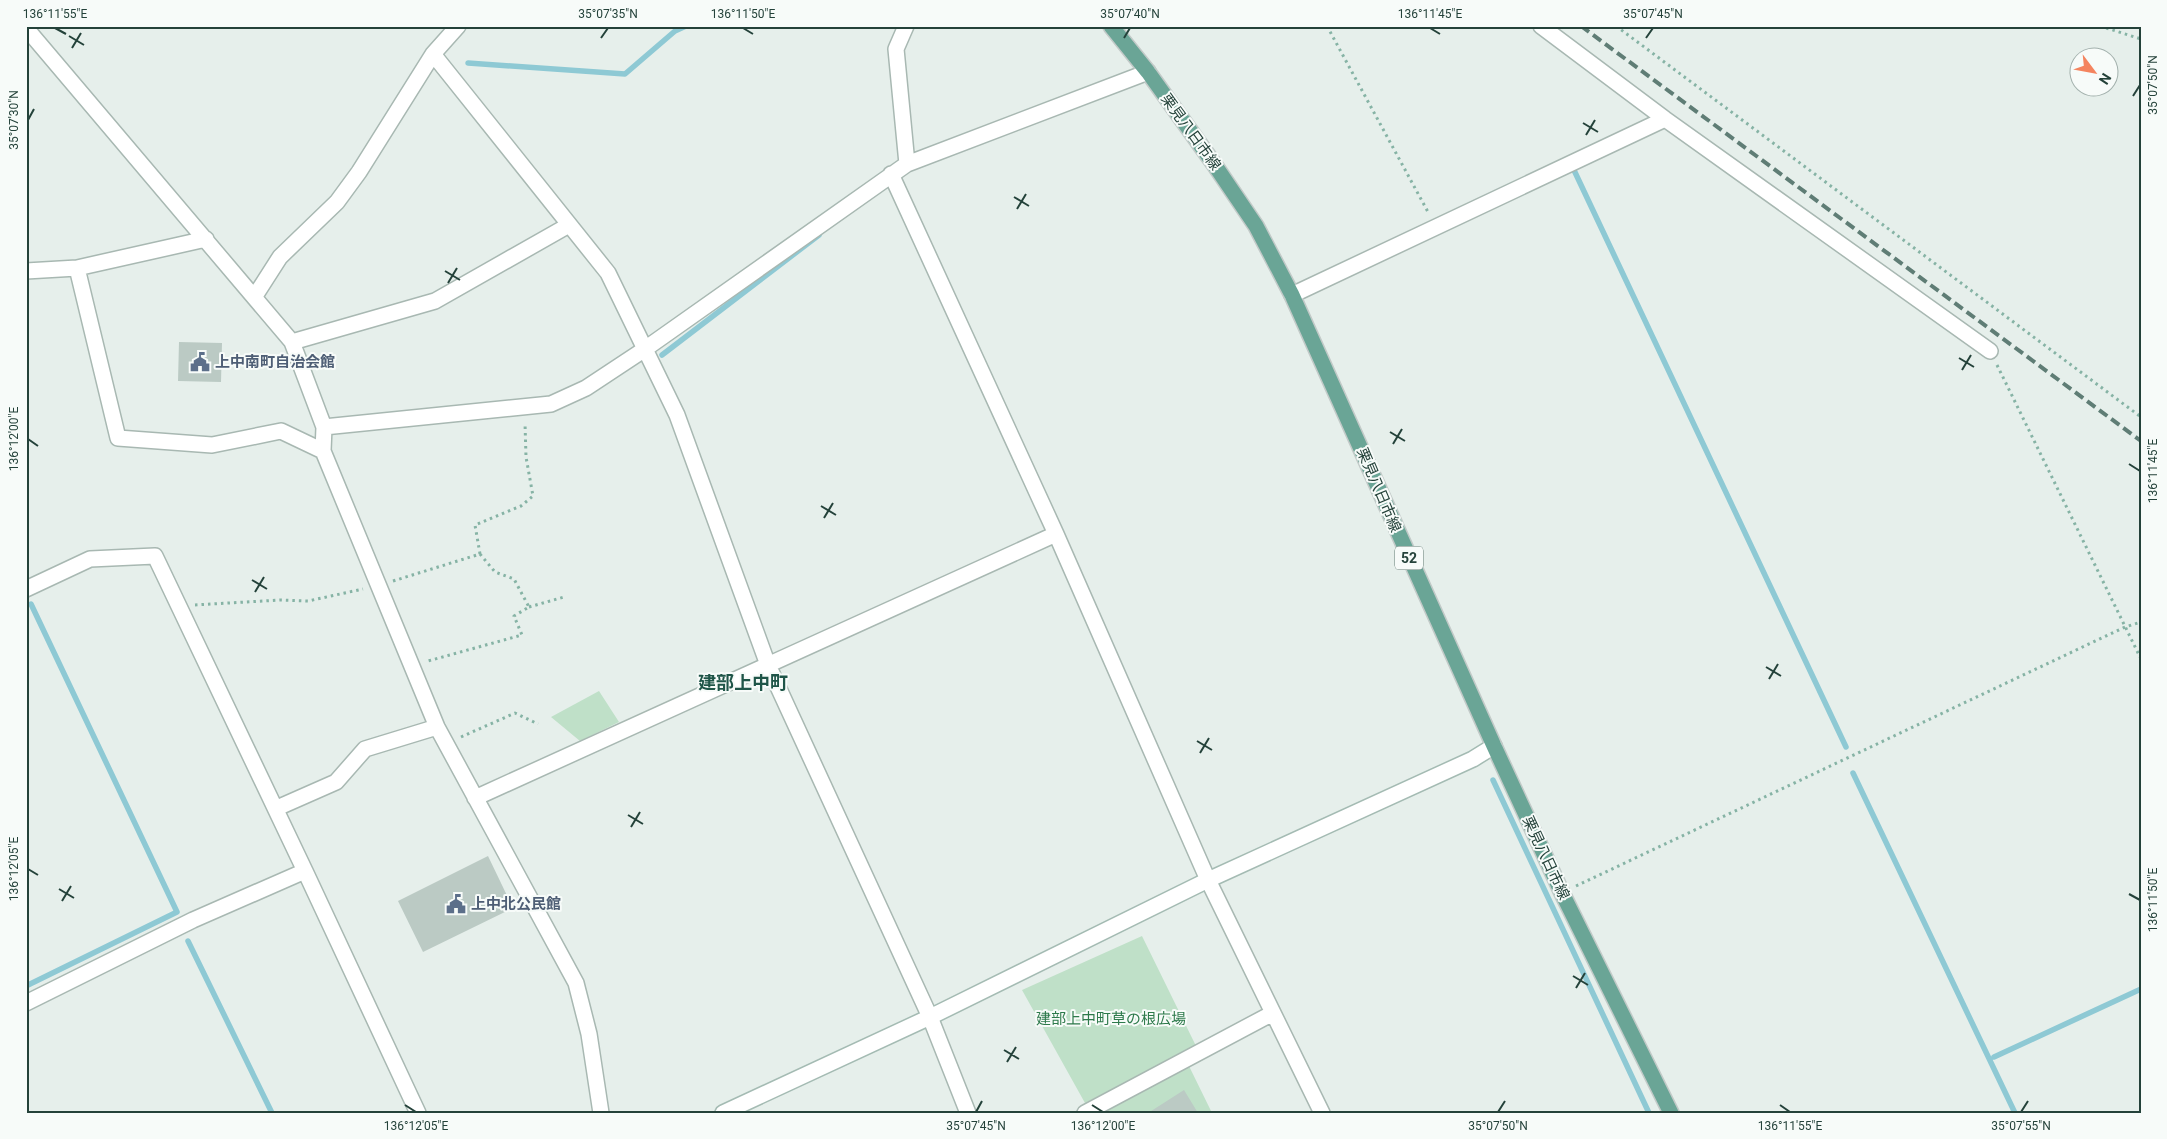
<svg xmlns="http://www.w3.org/2000/svg" width="2167" height="1139" font-family="Roboto,'Noto Sans JP',sans-serif">
  <rect width="100%" height="100%" fill="#e6efeb"/>
  <path fill="#bfe0c8" d="M599 691 619 722 580 741 551 717Z
    M1142 936 1196 1046 1085 1103 1022 990Z
    M1188 1064 1212 1113H1097Z"/>
  <g fill="none" stroke-linecap="round" stroke-linejoin="round">
    <path stroke="#8ec9d4" stroke-width="5.5" d="M468 63 625 74 675 31 686 26
      M1573 168 1846 747
      M662 355 819 235
      M1853 773 2015 1113
      M1493 780 1649 1113
      M188 941 272 1113
      M26 986 177 912 31 604
      M1994 1057 2141 989"/>
  </g>
  <path fill="#bbcac4" d="M179 342 222 343 221 382 178 381Z
    M488 856 513 908 423 952 398 901Z
    M1184 1090 1198 1113H1148Z"/>
  <g fill="none" stroke-linecap="round" stroke-linejoin="round">
    <defs>
      <path id="street" d="M906 26 896 49 907 164
        M1541 26 1665 119 1990 351
        M26 28 292 342 324 427 323 451 437 727 576 983 589 1034 601 1113
        M433 54 608 273 677 415 768 665 930 1017 968 1113
        M891 174 1056 534 1208 880 1322 1113
        M77 268 118 438 212 445 281 431 323 451
        M26 271 77 268 206 239
        M1292 295 1665 119
        M255 296 280 257 337 202 359 172 433 54 458 26
        M292 342 435 301 569 225
        M324 427 551 404 586 388 645 349 907 164 1148 72
        M26 589 90 559 155 556 305 871
        M475 798 1056 534
        M277 808 336 782 365 749 437 727
        M26 1003 193 920 305 871 418 1113
        M1085 1113 1273 1013"/>
      <path id="secondary" d="M723 1113 930 1017 1208 880 1473 759 1494 746"/>
      <path id="primary" d="M1111 26 1148 72 1214 164 1256 226 1292 295 1494 746 1562 893 1671 1113"/>
    </defs>
    <use href="#street" stroke="#a8b8b2" stroke-width="18"/>
    <use href="#secondary" stroke="#a4bbb3" stroke-width="18"/>
    <use href="#primary" stroke="#c2cac8" stroke-width="18"/>
    <path stroke="#86b3a5" stroke-width="3" stroke-dasharray="2.5 4" stroke-linecap="butt" d="M1327 26 1428 212
      M1616 26 2141 417
      M2100 26 2141 39
      M1997 365 2141 659
      M480 554 475 525 521 506 533 496 526 457 525 423
      M393 581 480 554 495 572 514 579 529 607 514 616 522 635 428 661
      M195 605 280 600 308 601 363 589
      M529 607 564 597
      M461 737 515 713 538 724
      M1576 886 2125 627 2141 622"/>
    <use href="#street" stroke="#fff" stroke-width="15"/>
    <use href="#secondary" stroke="#fff" stroke-width="15"/>
    <use href="#primary" stroke="#6aa596" stroke-width="15"/>
    <path stroke="#5f7d75" stroke-width="4" stroke-dasharray="10 5" stroke-linecap="butt" d="M1581 26 2141 441"/>
  </g>
  <path fill="none" stroke="#24423a" stroke-width="2" d="M55 28 66 34M743 28 753 34M1430 28 1440 34M69 36 84 45M601 38 608 28M1124 38 1130 28M1646 38 1653 28M72 48 81 33M2133 96 2140 85M28 120 34 109M1583 123 1598 132M1586 135 1595 120M1014 197 1029 206M1017 209 1026 194M445 271 460 280M448 283 457 268M1959 358 1974 367M1962 370 1971 355M1390 432 1405 441M28 439 38 446M1393 444 1402 429M2129 464 2140 471M821 506 836 515M824 518 833 503M252 580 267 589M255 592 264 577M1766 667 1781 676M1769 679 1778 664M1197 741 1212 750M1200 753 1209 738M628 815 643 824M631 827 640 812M28 869 38 875M59 889 74 898M2129 894 2140 900M62 901 71 886M1573 976 1588 985M1576 988 1585 973M1004 1050 1019 1059M1007 1062 1016 1047M405 1105 416 1112M1092 1105 1103 1112M1780 1105 1790 1112M976 1112 982 1101M1498 1112 1505 1101M2021 1112 2028 1101"/>
  <defs>
    <symbol id="civic-bare" viewBox="-9 -9 18 18"><path d="M-.6-6.5H3V-4.5H.6V-3L4-1V1h2V6H-6V1h2V-1L-.6-3ZM-1.2 2.5V6h2.4V2.5Z" fill="#5c6f8a" stroke="#f7fbf9" stroke-width="2.5" paint-order="stroke"/></symbol>
  </defs>
  <g fill-rule="evenodd">
    <use href="#civic-bare" x="186" y="348" width="28" height="28"/>
    <use href="#civic-bare" x="442" y="890" width="28" height="28"/>
  </g>
  <g text-anchor="middle" stroke-width="4" stroke-linejoin="round" paint-order="stroke">
    <rect fill="#f7fbf9" stroke="#637a73" stroke-width="1" x="1395" y="546.5" width="28" height="23" rx="4"/>
    <g font-size="14" font-weight="bold" fill="#24423a">
      <text x="1409" y="563">52</text>
    </g>
    <g font-size="15" fill="#24423a" stroke="#f7fbf9">
      <text transform="translate(1191 132) rotate(54)" y="5">栗見八日市線</text>
      <text transform="translate(1379 490) rotate(67)" y="5">栗見八日市線</text>
      <text transform="translate(1546 858) rotate(65)" y="5">栗見八日市線</text>
    </g>
    <g font-size="15" font-weight="bold" fill="#4e5e75" stroke="#f7fbf9" text-anchor="start">
      <text x="215" y="367">上中南町自治会館</text>
      <text x="471" y="909">上中北公民館</text>
    </g>
    <g font-size="15" fill="#2d7a4b" stroke="#f7fbf9">
      <text x="1111" y="1024">建部上中町草の根広場</text>
    </g>
    <g font-size="18" font-weight="bold" fill="#1f5548" stroke="#f7fbf9">
      <text x="743" y="689">建部上中町</text>
    </g>
  </g>
  <rect width="2167" height="1139" fill="none" stroke="#f7fbf9" stroke-width="55"/>
  <g transform="translate(2094 72) rotate(122)"><circle r="24" fill="#f7fbf9" stroke="#a3b1ad"/>
  <path d="M0-4L9 19L0 12L-9 19Z" fill="#f4845f"/>
  <text y="-8" font-size="14" font-weight="bold" text-anchor="middle" fill="#24423a">N</text>
  </g>
  <rect x="28" y="28" width="2112" height="1084" fill="none" stroke="#24423a" stroke-width="2"/>
  <g font-size="12" text-anchor="middle" fill="#24423a">
    <text x="55" y="18">136°11'55"E</text>
    <text x="608" y="18">35°07'35"N</text>
    <text x="743" y="18">136°11'50"E</text>
    <text x="1130" y="18">35°07'40"N</text>
    <text x="1430" y="18">136°11'45"E</text>
    <text x="1653" y="18">35°07'45"N</text>
    <text transform="translate(2153 85) rotate(-90)" y="4">35°07'50"N</text>
    <text transform="translate(14 120) rotate(-90)" y="4">35°07'30"N</text>
    <text transform="translate(14 439) rotate(-90)" y="4">136°12'00"E</text>
    <text transform="translate(2153 471) rotate(-90)" y="4">136°11'45"E</text>
    <text transform="translate(14 869) rotate(-90)" y="4">136°12'05"E</text>
    <text transform="translate(2153 900) rotate(-90)" y="4">136°11'50"E</text>
    <text x="416" y="1130">136°12'05"E</text>
    <text x="976" y="1130">35°07'45"N</text>
    <text x="1103" y="1130">136°12'00"E</text>
    <text x="1498" y="1130">35°07'50"N</text>
    <text x="1790" y="1130">136°11'55"E</text>
    <text x="2021" y="1130">35°07'55"N</text>
  </g>
</svg>
